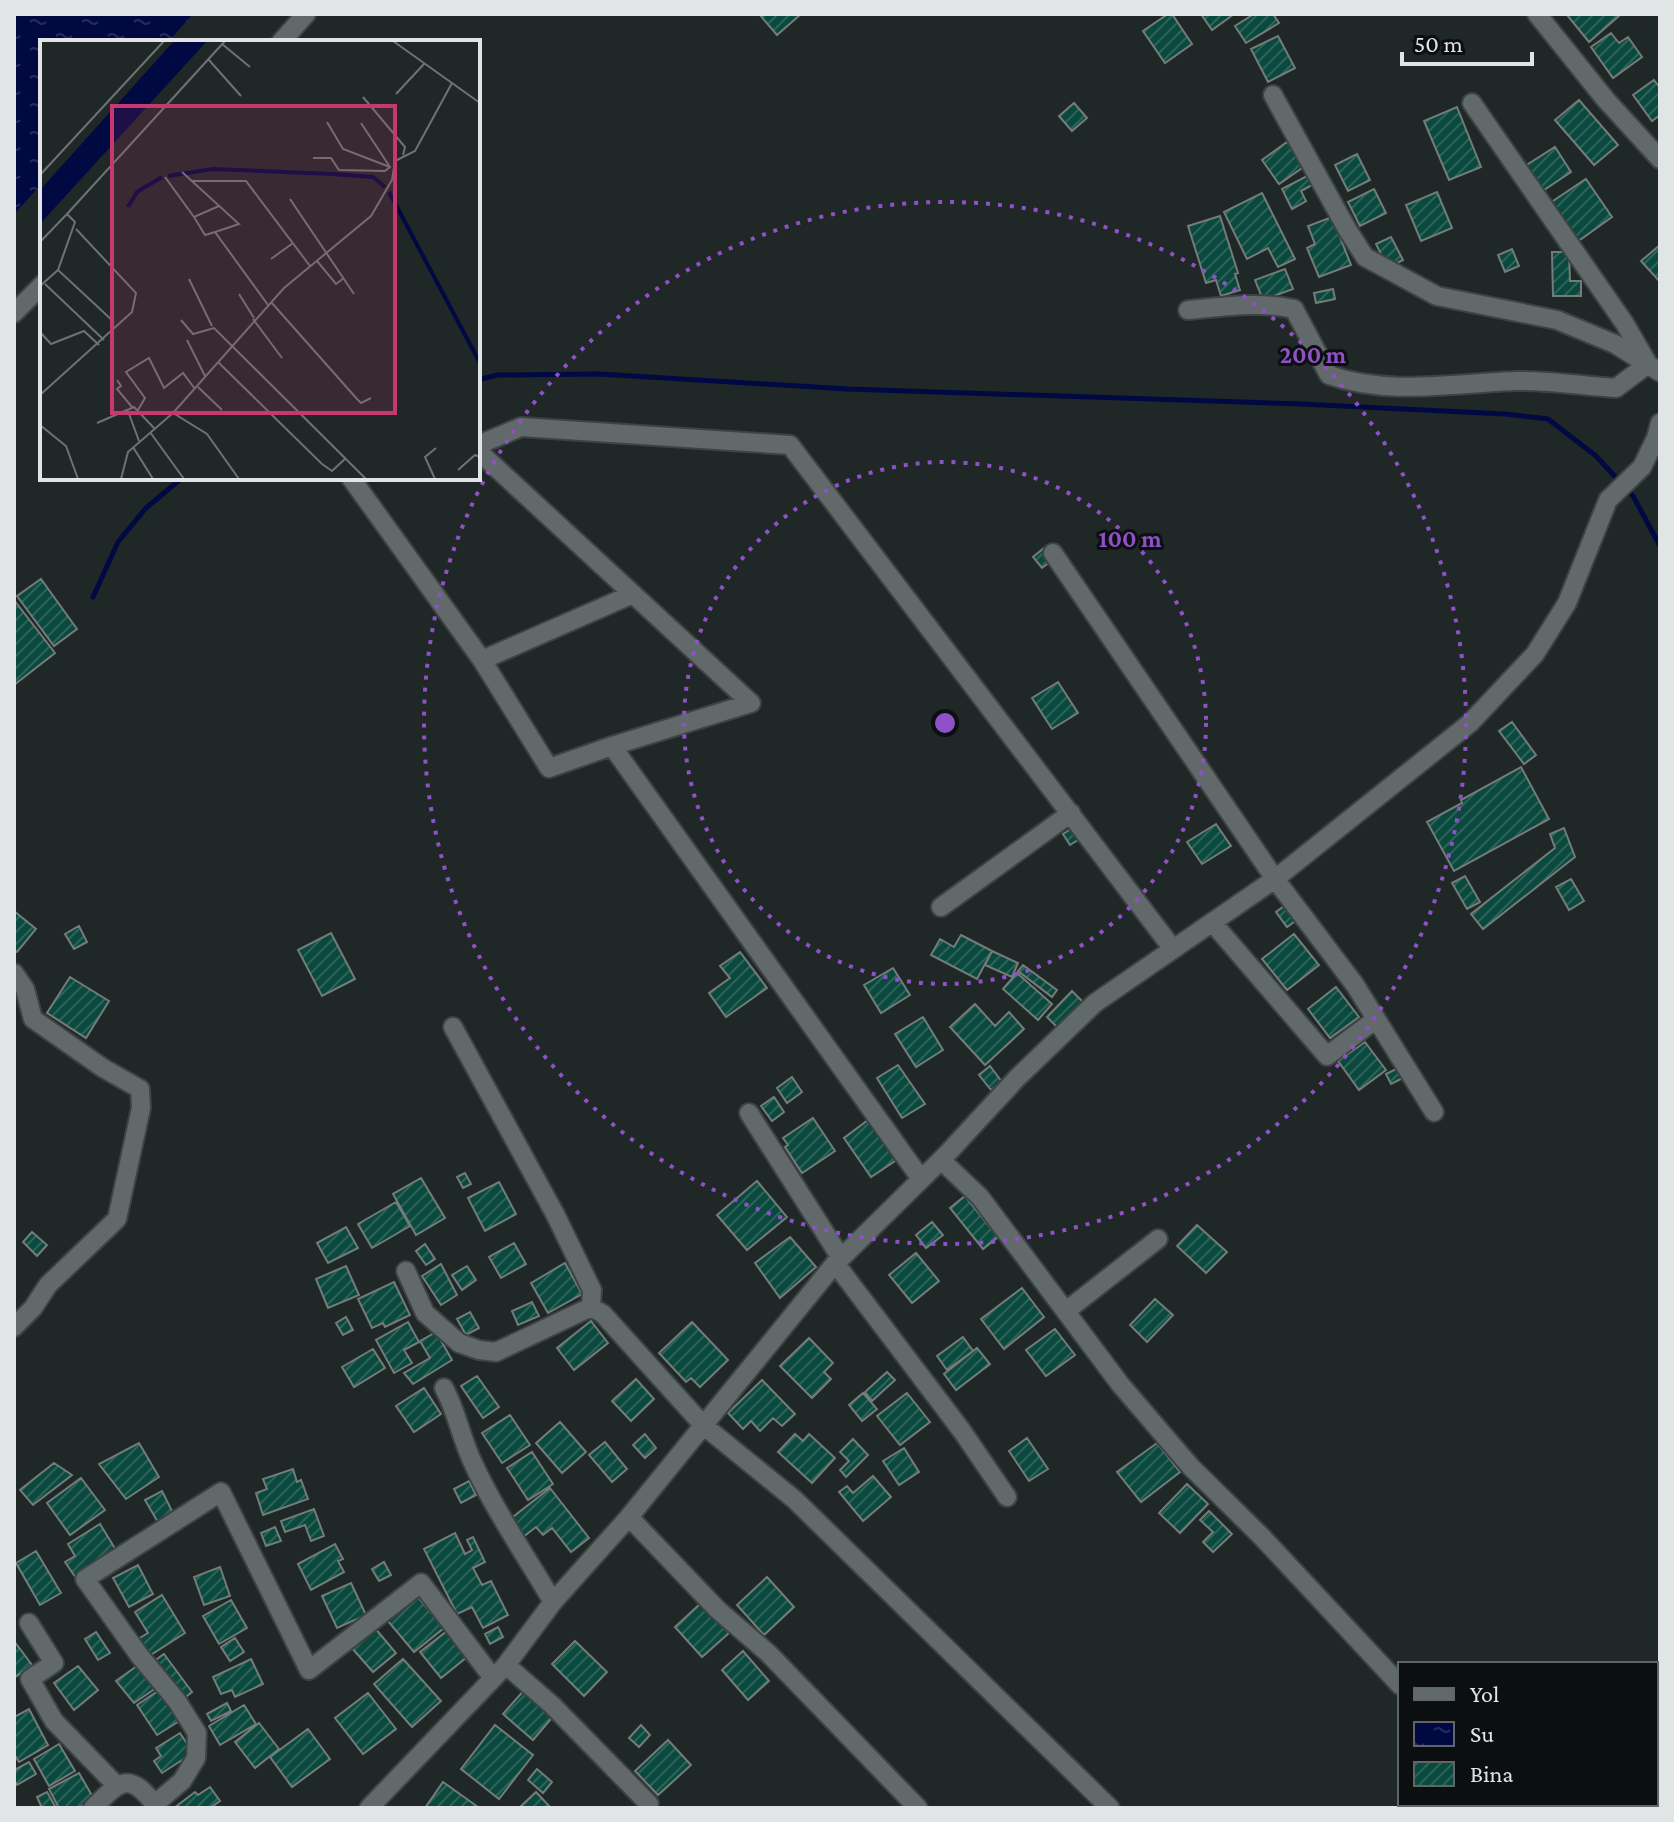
<svg xmlns="http://www.w3.org/2000/svg" width="1674" height="1822" font-family="'Crimson Pro',serif">
  <defs>
    <pattern id="water-ripples" width="26" height="14" patternUnits="userSpaceOnUse" patternTransform="scale(2)"><rect width="26" height="14" fill="#000941"/><path d="M2 4q2-2 4 0t4 0M15 11q2-2 4 0t4 0" fill="none" stroke="#252d5c"/></pattern>
    <pattern id="building-hatch" width="6" height="6" patternUnits="userSpaceOnUse" patternTransform="scale(2)"><rect width="6" height="6" fill="#09493e"/><path d="M-1 1l2-2M0 6l6-6M5 7l2-2" fill="none" stroke="#2d635a"/></pattern>
  </defs>
  <rect width="100%" height="100%" fill="#202727"/>
  <path fill="url(#water-ripples)" d="M14 14H193L168 42H42V184L14 214Z"/>
  <g fill="none" stroke-linecap="round" stroke-linejoin="round">
    <path stroke="#000941" stroke-width="5" d="M478 380 497 375 599 374 848 389 1301 404 1505 414 1548 419 1596 456 1633 496 1660 546
      M93 597 118 542 146 508 182 478"/>
  </g>
  <path fill="url(#building-hatch)" stroke="#747c7a" stroke-width="2" d="M759 14H801L777 35Z
    M1168 14H1172L1192 44 1165 63 1143 31Z
    M1201 14H1234L1212 30Z
    M1254 14H1273L1279 23 1246 43 1235 26Z
    M1617 14 1619 16 1589 42 1567 15Z
    M1611 33 1619 43 1628 37 1642 57 1613 78 1591 47Z
    M1278 36 1295 68 1268 82 1251 49Z
    M1654 80 1660 88V115L1652 121 1633 95Z
    M1579 100 1618 145 1594 165 1555 120Z
    M1074 103 1087 118 1072 131 1059 116Z
    M1457 107 1481 167 1449 180 1424 121Z
    M1287 142 1305 166 1279 184 1262 160Z
    M1555 147 1571 172 1541 192 1525 166Z
    M1357 154 1370 180 1348 191 1335 165Z
    M1307 176 1312 185 1301 191 1306 201 1292 209 1282 189Z
    M1586 179 1612 217 1577 242 1550 203Z
    M1374 189 1386 213 1360 226 1348 202Z
    M1437 192 1452 228 1421 241 1406 205Z
    M1262 193 1295 259 1278 267 1268 248 1247 259 1224 212Z
    M1220 216 1238 273 1235 274 1240 290 1221 296 1216 280 1206 283 1188 226Z
    M1332 217 1351 265 1319 277 1307 248 1315 244 1308 226Z
    M1391 237 1403 260 1388 268 1376 244Z
    M1660 245V282L1641 261Z
    M1512 249 1519 266 1505 272 1498 255Z
    M1552 252H1569L1570 281H1581V296H1553Z
    M1285 269 1293 289 1263 300 1255 280Z
    M1333 289 1335 299 1316 303 1314 293Z
    M1044 548 1053 560 1042 568 1033 557Z
    M41 579 77 629 54 646 17 596Z
    M14 600 55 653 14 685Z
    M1058 682 1078 713 1052 729 1032 698Z
    M1512 722 1536 755 1524 764 1499 731Z
    M1521 767 1549 819 1454 871 1427 822 1462 803 1461 800Z
    M1216 824 1231 846 1202 864 1187 842Z
    M1564 828 1575 857 1483 929 1471 914 1555 848 1550 834Z
    M1071 829 1078 840 1070 845 1063 834Z
    M1465 876 1480 902 1467 909 1452 883Z
    M1571 879 1584 901 1569 910 1556 887Z
    M1287 904 1298 919 1287 927 1276 912Z
    M14 911 36 929 17 952 14 950Z
    M79 926 87 942 74 949 65 934Z
    M331 933 355 979 322 996 298 950Z
    M1294 934 1319 965 1287 990 1262 959Z
    M961 935 992 951 977 979 931 955 940 939 954 947Z
    M992 951 1018 963 1012 977 985 965Z
    M740 952 767 988 726 1017 709 993 730 978 720 966Z
    M1023 965 1057 990 1052 997 1018 971Z
    M893 968 910 995 881 1013 864 985Z
    M1017 973 1052 1004 1038 1020 1003 989Z
    M70 977 109 1001 86 1038 47 1013Z
    M1336 987 1359 1017 1330 1038 1308 1009Z
    M1072 991 1084 1003 1059 1029 1047 1017Z
    M975 1004 995 1026 1009 1012 1024 1029 985 1065 950 1027Z
    M923 1017 943 1050 916 1067 895 1034Z
    M1365 1042 1386 1070 1359 1090 1338 1061Z
    M898 1065 925 1104 902 1118 877 1078Z
    M990 1066 1002 1082 991 1090 979 1075Z
    M1400 1067 1405 1077 1391 1084 1386 1074Z
    M792 1077 802 1092 787 1103 777 1088Z
    M774 1097 784 1112 772 1121 761 1106Z
    M813 1118 835 1151 802 1173 785 1147 788 1145 783 1138Z
    M868 1120 898 1159 871 1177 844 1138Z
    M465 1173 471 1184 463 1188 457 1177Z
    M421 1178 445 1218 416 1235 393 1194Z
    M757 1181 787 1217 747 1250 717 1215Z
    M499 1182 516 1214 485 1231 468 1198Z
    M965 1196 998 1237 983 1249 950 1208Z
    M396 1202 410 1226 372 1248 358 1224Z
    M932 1222 943 1235 926 1248 916 1235Z
    M1197 1225 1227 1252 1206 1273 1177 1246Z
    M346 1227 358 1248 328 1263 317 1243Z
    M32 1232 47 1245 37 1256 23 1242Z
    M790 1237 816 1267 780 1298 755 1263Z
    M514 1243 526 1264 501 1278 489 1257Z
    M425 1244 435 1259 426 1265 416 1251Z
    M916 1253 939 1281 912 1303 889 1275Z
    M565 1263 582 1294 548 1313 531 1283Z
    M441 1264 457 1295 441 1305 422 1276Z
    M346 1266 359 1295 328 1308 316 1279Z
    M467 1266 476 1280 462 1290 452 1275Z
    M394 1282 410 1315 385 1327 383 1323 372 1328 358 1299Z
    M1022 1288 1044 1317 1004 1349 981 1319Z
    M1155 1299 1173 1315 1147 1342 1130 1325Z
    M532 1302 539 1316 518 1325 512 1311Z
    M470 1312 479 1328 466 1335 457 1319Z
    M346 1317 353 1330 343 1335 336 1323Z
    M591 1321 608 1343 574 1370 557 1348Z
    M408 1322 419 1342 404 1350 412 1363 394 1373 376 1340Z
    M692 1322 728 1360 700 1387 691 1378 686 1382 659 1353Z
    M1055 1329 1075 1355 1046 1376 1026 1350Z
    M436 1332 452 1360 413 1384 404 1373 430 1358 420 1341Z
    M963 1337 973 1351 947 1370 937 1356Z
    M809 1338 833 1363 824 1372 831 1379 812 1398 780 1366Z
    M977 1348 990 1364 956 1390 944 1374Z
    M373 1349 385 1368 354 1387 342 1367Z
    M887 1372 895 1380 872 1401 865 1392Z
    M477 1376 499 1407 483 1418 461 1386Z
    M636 1379 654 1399 631 1421 612 1401Z
    M762 1380 795 1414 782 1426 773 1418 760 1431 751 1421 743 1429 728 1413Z
    M424 1388 441 1414 414 1432 396 1406Z
    M863 1393 877 1409 862 1421 849 1405Z
    M907 1393 930 1422 900 1445 877 1416Z
    M510 1415 530 1445 502 1463 482 1433Z
    M560 1422 586 1452 562 1473 536 1443Z
    M645 1434 656 1448 645 1458 633 1445Z
    M795 1434 803 1441 809 1434 835 1458 812 1483 778 1452Z
    M1027 1438 1048 1469 1029 1481 1009 1451Z
    M853 1439 868 1455 846 1477 840 1470 849 1461 840 1452Z
    M605 1442 627 1469 612 1482 589 1455Z
    M139 1443 159 1477 126 1499 99 1464Z
    M1157 1443 1180 1472 1141 1502 1117 1472Z
    M904 1448 919 1472 899 1485 883 1461Z
    M532 1452 553 1484 528 1500 507 1468Z
    M54 1463 72 1475 33 1505 20 1490Z
    M293 1469 297 1482 301 1480 308 1499 263 1515 256 1493 267 1489 263 1479Z
    M873 1476 891 1497 863 1521 839 1492 847 1486 853 1493Z
    M81 1478 105 1510 70 1535 47 1503Z
    M469 1481 476 1495 461 1503 454 1489Z
    M1187 1484 1208 1504 1180 1533 1159 1513Z
    M550 1488 589 1538 571 1552 552 1528 543 1535 536 1527 523 1537 509 1520Z
    M162 1491 174 1515 159 1524 145 1500Z
    M314 1509 324 1536 311 1541 305 1525 285 1532 281 1521Z
    M1209 1511 1232 1534 1213 1552 1203 1542 1213 1532 1200 1520Z
    M100 1524 119 1555 78 1581 65 1562 75 1556 68 1544Z
    M275 1527 281 1541 266 1546 261 1533Z
    M455 1533 465 1554 472 1550 467 1540 473 1537 485 1562 473 1568 482 1585 491 1581 508 1615 483 1628 472 1607 457 1614 424 1549Z
    M335 1544 343 1559 338 1561 344 1572 311 1590 298 1564Z
    M36 1551 61 1593 40 1605 16 1563Z
    M384 1562 391 1575 379 1581 372 1569Z
    M138 1565 153 1594 129 1607 113 1578Z
    M220 1567 230 1596 204 1605 194 1577Z
    M767 1577 794 1607 764 1635 737 1605Z
    M351 1583 366 1615 337 1628 322 1596Z
    M162 1595 185 1633 149 1656 138 1639 148 1633 135 1612Z
    M417 1596 444 1628 414 1652 387 1620Z
    M231 1600 247 1628 219 1644 203 1616Z
    M701 1603 729 1633 702 1657 675 1627Z
    M374 1627 396 1653 373 1672 351 1647Z
    M498 1627 503 1637 490 1644 485 1634Z
    M447 1631 467 1657 441 1678 420 1652Z
    M96 1632 110 1653 98 1660 85 1639Z
    M235 1638 244 1652 230 1661 221 1647Z
    M14 1641 32 1665 14 1678Z
    M575 1641 607 1672 584 1696 552 1664Z
    M743 1651 769 1681 748 1700 722 1670Z
    M164 1654 192 1692 182 1700 153 1662Z
    M251 1659 263 1684 235 1697 232 1690 221 1694 213 1677Z
    M403 1659 441 1701 412 1727 374 1684Z
    M141 1663 159 1686 134 1703 116 1681Z
    M78 1666 98 1690 74 1710 54 1683Z
    M526 1688 556 1713 533 1740 503 1714Z
    M161 1689 181 1720 157 1735 137 1705Z
    M368 1693 396 1729 363 1754 335 1718Z
    M227 1703 231 1711 211 1721 207 1714Z
    M244 1705 256 1724 220 1745 209 1726Z
    M29 1709 48 1745 19 1762 14 1754V1717Z
    M259 1723 279 1749 255 1768 235 1742Z
    M495 1725 533 1755 499 1799 461 1769Z
    M641 1725 650 1735 639 1747 629 1738Z
    M308 1729 330 1759 292 1787 270 1757Z
    M180 1733 193 1753 162 1773 154 1761 161 1756 156 1748Z
    M668 1740 691 1765 658 1795 635 1771Z
    M59 1744 75 1771 49 1786 34 1759Z
    M29 1762 36 1774 17 1785 14 1780V1770Z
    M537 1769 552 1782 543 1793 528 1780Z
    M79 1773 94 1799 78 1808H59L49 1789Z
    M443 1782 478 1807V1808H425Z
    M210 1787 220 1801 210 1808H174L195 1792 198 1795Z
    M47 1792 56 1808H42L37 1797Z
    M536 1792 551 1808H521L520 1807Z"/>
  <g fill="none" stroke-linecap="round" stroke-linejoin="round">
    <defs>
      <path id="minor" d="M1537 14 1606 100 1660 159
        M281 42 306 14
        M1273 95 1347 229 1365 257 1437 296 1557 320 1615 344 1660 372
        M1188 310C1223 307 1259 301 1294 309L1329 375C1389 396 1455 383 1516 381 1548 380 1583 386 1616 388L1648 364 1625 324 1472 103
        M14 313 42 285
        M478 445 521 427 790 445 1173 949
        M478 451 751 703 612 746 921 1179
        M351 478 482 660 633 594
        M1053 553 1275 879 1355 985 1434 1112
        M482 660 549 768 612 746
        M941 907 1071 813
        M1212 922 1327 1056 1376 1019
        M14 973 25 989 33 1019 103 1068 140 1089 141 1108 117 1219 48 1285 33 1308 14 1327
        M453 1027 555 1214 592 1290 591 1307
        M749 1113 841 1258
        M941 1160 980 1197 1120 1384 1191 1467 1262 1537 1400 1685
        M835 1263 962 1431 1007 1497
        M406 1271 425 1313 459 1343 479 1350 496 1352 591 1307 603 1314 703 1425 794 1499 1110 1808
        M1066 1311 1158 1239
        M444 1388C457 1412 461 1438 473 1463 495 1511 526 1556 553 1602
        M629 1517 718 1610 768 1653 918 1808
        M29 1623 54 1663 30 1679 54 1721 116 1785
        M506 1665 552 1705 649 1804
        M155 1804 182 1781 196 1758 197 1733 177 1701 139 1655 85 1579 221 1492 309 1670 421 1583 493 1678
        M93 1808C122 1779 129 1771 158 1808
        M369 1808 506 1665 553 1602 629 1517 832 1267 946 1155 1017 1078 1095 1003 1275 879 1470 723 1535 654 1567 603 1608 500 1642 467 1656 438 1660 423"/>
    </defs>
    <use href="#minor" stroke="#3d4343" stroke-width="22"/>
    <use href="#minor" stroke="#61696a" stroke-width="18"/>
  </g>
  <g fill="none" stroke="#8f51c7" stroke-width="4" stroke-dasharray="4 8">
    <circle cx="945" cy="723" r="261"/>
    <circle cx="945" cy="723" r="521"/>
  </g>
  <g transform="translate(40 40)">
    <rect width="440" height="440" fill="#202727"/>
    <path d="M134 1H167L0 184V150Z" fill="#000941"/>
    <path fill="none" stroke="#000941" stroke-width="4" d="M128 136 173 129 292 134 333 137 345 147M349 152 440 323M88 167 97 152 122 137"/>
    <path fill="none" stroke="#6d7373" stroke-width="2" d="M353 1 440 63M182 4 210 27M168 19 201 56M356 54 384 24M323 57 365 107 363 115M287 82 303 109 350 127M273 118H291L299 130 345 131 350 127 321 83M142 132 199 184 175 192 228 265M0 135 124 1M125 137 154 177 179 166M152 141H206L270 226M250 159 314 254M27 174 185 1M154 177 165 195 175 192M0 202 27 174 35 182 18 230 74 282M231 219 253 203M277 221 296 244 304 238M149 239 172 286M5 244 64 300M0 246 18 230M199 254 214 278M231 262 317 359 321 363 331 358M213 279 242 318M141 280 153 294 174 288 326 439M0 292 11 304 44 291 59 305M147 300 165 336M178 322 282 424 292 431 306 418M77 340 81 346 77 349 92 367M158 347 182 370M0 355 92 272 96 253 36 189M98 370 105 358 86 332 109 318 124 348 143 333 155 349M88 371 99 401M133 373 244 248 331 176 352 140 355 121 375 111 412 43M57 383 94 367 114 388M0 385 26 406 38 439M110 392 144 439M93 407 113 439M418 430 435 415 440 417M81 439 88 412 133 373 167 394 199 439M395 439 385 417 396 408"/>
    <path fill="#c73770" fill-opacity="0.15" stroke="#c73770" stroke-width="4" d="M72 66H355V373H72Z"/>
    <rect width="440" height="440" fill="none" stroke="#e1e5e6" stroke-width="4"/>
  </g>
  <circle cx="945" cy="723" r="12" fill="#8f51c7" stroke="#0c0f0f" stroke-width="4"/>
  <g font-size="24" text-anchor="middle" font-weight="bold" fill="#8f51c7" stroke="#0c0f0f" stroke-width="6" stroke-linejoin="round" paint-order="stroke">
    <text x="1313" y="363">200 m</text>
    <text x="1130" y="547">100 m</text>
  </g>
  <rect width="1674" height="1822" fill="none" stroke="#e1e5e6" stroke-width="32"/>
  <rect x="1398" y="1662" width="260" height="144" fill="#0c0f0f" stroke="#616565" stroke-width="2"/>
  <rect x="1414" y="1688" width="40" height="12" fill="#61696a" stroke="#616565" stroke-width="2"/>
  <text x="1470" y="1702" font-size="24" fill="#e1e5e6">Yol</text>
  <rect x="1414" y="1722" width="40" height="24" fill="url(#water-ripples)" stroke="#616565" stroke-width="2"/>
  <text x="1470" y="1742" font-size="24" fill="#e1e5e6">Su</text>
  <rect x="1414" y="1762" width="40" height="24" fill="url(#building-hatch)" stroke="#616565" stroke-width="2"/>
  <text x="1470" y="1782" font-size="24" fill="#e1e5e6">Bina</text>
  <path d="M1402 52v12h130v-12" fill="none" stroke="#e1e5e6" stroke-width="4"/>
  <text x="1414" y="52" font-size="24" fill="#e1e5e6" stroke="#0c0f0f" stroke-width="6" paint-order="stroke">50 m</text>
</svg>
